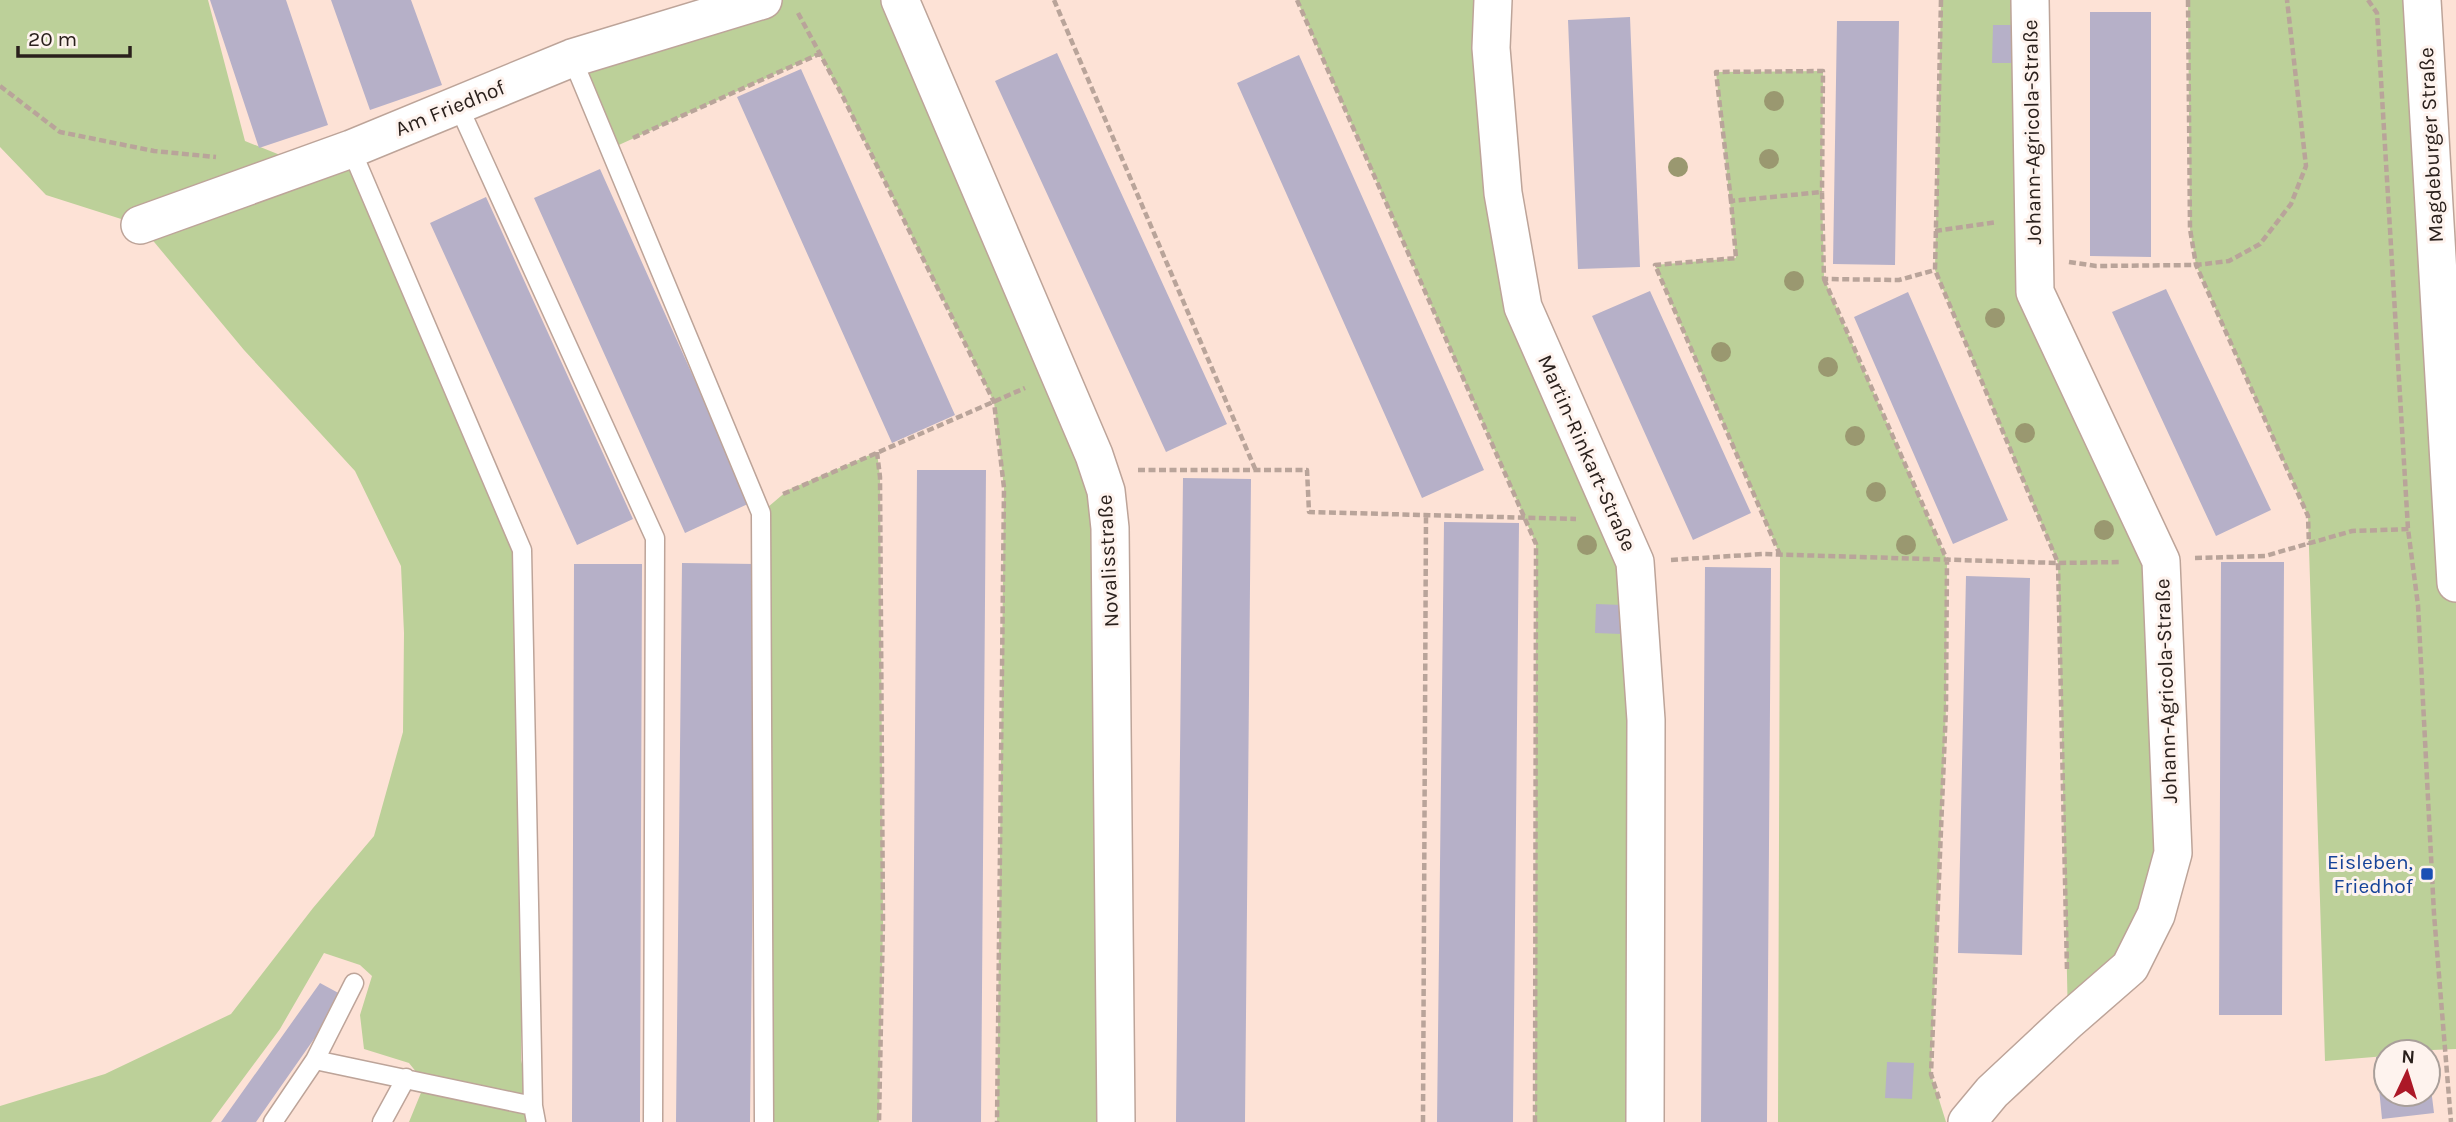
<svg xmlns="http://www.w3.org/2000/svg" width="2456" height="1122" font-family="Karla,sans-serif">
  <rect width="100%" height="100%" fill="#fde2d6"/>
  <path fill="#bcd099" d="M0 0H208L245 141 305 165 351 149 522 550 521 1060 536 1122H409L425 1083 409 1063 364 1049 360 1015 372 976 360 965 324 953 280 1029 211 1122H0V1106L105 1074 231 1014 313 908 374 836 403 732 404 633 401 566 355 471 244 350 140 225 46 195 0 147Z
    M763 0H900L1094 455 1116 1122H997L1004 488 994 402 842 95 819 54 610 149 572 58Z
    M1297 0H1493L1523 307 1635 562 1645 1122H1535L1536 544Z
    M1941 0H2030L2034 257 2161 561 2156 915 2068 1021 2058 563 1935 270Z
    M2188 0H2422L2456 583V1049L2386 1052V1056L2325 1061 2308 516 2196 265 2190 229Z
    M1823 71 1822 192 1824 279 1947 560 1946 708 1931 1074 1946 1122H1778L1780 555 1655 265 1736 258 1716 72Z
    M877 452 880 477 883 922 879 1122H764L761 513 788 490Z"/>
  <path fill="#b6b0c8" d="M210 0H286L328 125 259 148Z
    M331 0H411L442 85 370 110Z
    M2090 12H2151V257L2090 256Z
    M1630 17 1640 267 1578 269 1568 20Z
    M1837 21H1899L1895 265 1833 264Z
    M1993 25H2020V63H1992Z
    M1057 53 1227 424 1166 452 995 81Z
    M1299 55 1484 470 1422 498 1237 83Z
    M801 69 955 415 892 443 737 97Z
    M600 169 750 503 685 533 534 198Z
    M486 197 633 519 577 545 430 223Z
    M2166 289 2271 510 2216 536 2112 312Z
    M1650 291 1751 513 1693 540 1592 316Z
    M1908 292 2008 520 1953 544 1854 317Z
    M917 470H986L981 1122H912Z
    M1183 478 1251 479 1245 1122H1176Z
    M1444 522 1519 523 1513 1122H1437Z
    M2221 562H2284L2282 1015H2219Z
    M682 563 756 564 750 1122H676Z
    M574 564H642L640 1122H572Z
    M1705 567 1771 568 1767 1122H1701Z
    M1966 576 2030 578 2022 955 1958 953Z
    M1596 604 1622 605 1621 634 1595 633Z
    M320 983 344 996 256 1122H221Z
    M2386 1056V1094H2428L2430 1080 2434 1113 2382 1119 2376 1057Z
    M1887 1062 1914 1063 1912 1099 1885 1098Z"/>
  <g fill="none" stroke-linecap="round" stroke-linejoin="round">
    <defs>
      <path id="lane" d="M572 58 761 513 764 1122
        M458 105 655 538 653 1122
        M351 149 522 550 533 1106 536 1122
        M315 1060 533 1106
        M273 1122 315 1060 354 983
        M382 1122 406 1078"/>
      <path id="street" d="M900 0 1094 455 1106 491 1110 528 1116 1122
        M1493 0 1491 48 1503 193 1523 307 1635 562 1646 720 1645 1122
        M2422 0 2456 583
        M140 225 351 149 572 58 763 0
        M1967 1122 1992 1092 2068 1021 2130 967 2156 915 2173 853 2161 561 2035 292 2030 0"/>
    </defs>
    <use href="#lane" stroke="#bda499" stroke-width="21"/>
    <use href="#street" stroke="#bda499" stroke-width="40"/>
    <path stroke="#b9a49a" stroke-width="4.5" stroke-dasharray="7 3.5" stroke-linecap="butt" d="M1054 0 1256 471
      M1297 0 1536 544 1535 1122
      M1941 0 1935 270 2058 563 2067 971
      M2188 0 2190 229 2196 265 2308 516 2309 545
      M2368 0 2377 13 2408 529 2418 605 2434 914 2451 1122
      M798 13 842 95 994 402 1004 488 997 1122
      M0 86 60 132 154 151 216 157
      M633 138 819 54
      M1731 201 1716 72 1823 71 1822 192
      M1935 231 1997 222
      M2069 262 2096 266 2196 265 2229 261 2260 244 2291 204 2306 166 2287 0
      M1824 279 1947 560 1946 708 1931 1074 1939 1099
      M877 452 880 477 883 922 879 1122
      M1138 470H1307L1309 512 1576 519
      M783 494 1025 388
      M1780 555 1655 265 1736 258 1731 201 1822 192 1824 279 1899 280 1935 270
      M2195 558 2265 556 2352 531 2410 529
      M1671 560 1762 554 2058 563 2120 562
      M1423 1122 1426 516"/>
    <use href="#lane" stroke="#fff" stroke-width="18"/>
    <use href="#street" stroke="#fff" stroke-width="37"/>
  </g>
  <g fill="#9a9870">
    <circle cx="1774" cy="101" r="10"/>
    <circle cx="1769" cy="159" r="10"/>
    <circle cx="1678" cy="167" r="10"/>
    <circle cx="1794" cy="281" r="10"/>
    <circle cx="1995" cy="318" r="10"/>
    <circle cx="1721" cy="352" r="10"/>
    <circle cx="1828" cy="367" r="10"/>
    <circle cx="2025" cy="433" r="10"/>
    <circle cx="1855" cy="436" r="10"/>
    <circle cx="1876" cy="492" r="10"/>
    <circle cx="2104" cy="530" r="10"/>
    <circle cx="1587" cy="545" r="10"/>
    <circle cx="1906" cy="545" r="10"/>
  </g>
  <rect fill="#1a4fb4" stroke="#fef3ee" stroke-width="2.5" x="2420" y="867" width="14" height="14" rx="3.5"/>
  <g text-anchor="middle" stroke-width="6" stroke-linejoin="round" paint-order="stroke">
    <g font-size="21" fill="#2a201c" stroke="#fef3ee">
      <text transform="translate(450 108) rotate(-22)" y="7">Am Friedhof</text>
      <text transform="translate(2032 132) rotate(-91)" y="7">Johann-Agricola-Straße</text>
      <text transform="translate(2431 145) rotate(-93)" y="7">Magdeburger Straße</text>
      <text transform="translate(1587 453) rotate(66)" y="7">Martin-Rinkart-Straße</text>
      <text transform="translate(1108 561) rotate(-93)" y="7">Novalisstraße</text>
      <text transform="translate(2166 691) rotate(-92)" y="7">Johann-Agricola-Straße</text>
    </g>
    <g font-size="21" fill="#164399" stroke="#fef3ee" text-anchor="end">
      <text x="2413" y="869">Eisleben,<tspan x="2413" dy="24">Friedhof</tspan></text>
    </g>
  </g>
  <g transform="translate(2407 1073) rotate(4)"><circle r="33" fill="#fef3ee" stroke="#a99f9a" stroke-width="2"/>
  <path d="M0-5L12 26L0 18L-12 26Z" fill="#ac1827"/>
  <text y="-10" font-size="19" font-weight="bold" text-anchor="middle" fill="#2a201c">N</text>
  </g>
  <path d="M18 46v10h112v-10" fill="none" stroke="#2a201c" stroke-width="3.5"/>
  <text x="28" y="46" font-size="21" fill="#2a201c" stroke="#fef3ee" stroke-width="5" paint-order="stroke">20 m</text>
</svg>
